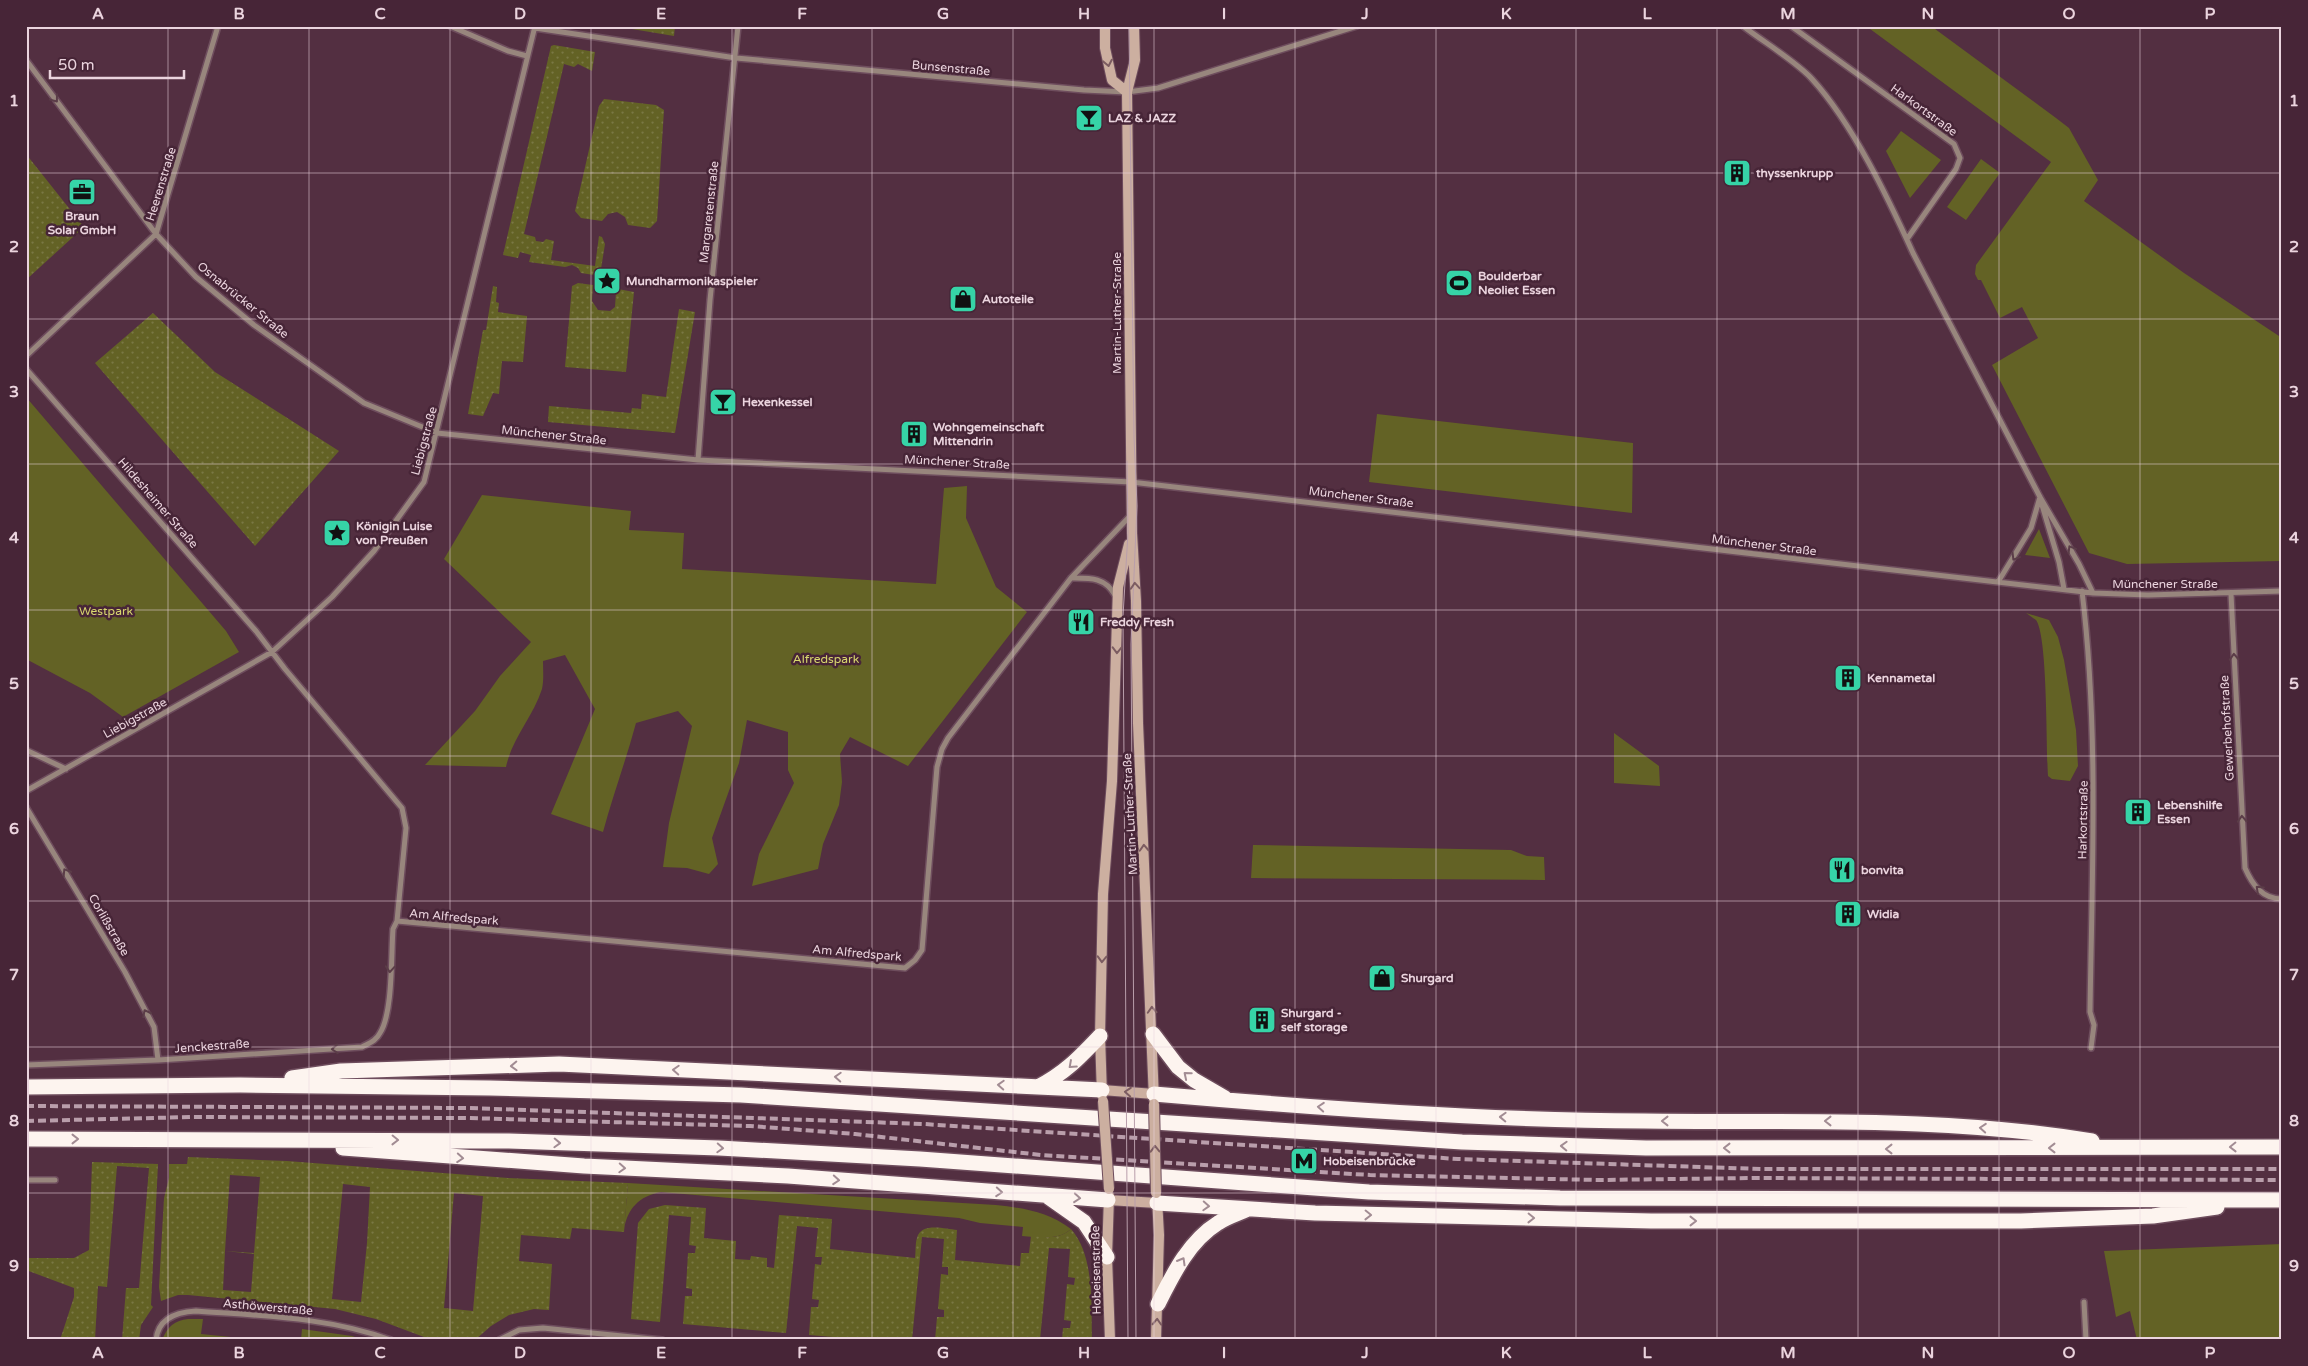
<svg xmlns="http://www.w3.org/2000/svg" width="2308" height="1366" font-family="'Varela Round',sans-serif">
  <defs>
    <pattern id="garden-dots" width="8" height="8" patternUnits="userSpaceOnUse" patternTransform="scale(1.25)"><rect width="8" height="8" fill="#636225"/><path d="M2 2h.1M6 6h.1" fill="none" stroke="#7a7844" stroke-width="1.8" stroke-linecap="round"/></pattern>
  </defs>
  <rect width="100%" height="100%" fill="#532f41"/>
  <path fill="#636225" d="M1866 26H1931L2056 118 2069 128 2098 180 2084 201 2184 273 2282 338V561L2127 564 2089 553 1992 365 2038 338 2022 307 2000 318 1981 280H1978L1975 274 1976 265 2051 162Z
    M1901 131 1941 160 1910 198 1886 151Z
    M1981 159 2000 173 1966 220 1947 207Z
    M26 397 226 631 239 652 123 717 90 693 26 659Z
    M1377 414 1633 443 1632 513 1369 482Z
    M967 486 966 518 996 587 1027 612 908 766 850 737 840 754 842 782 839 805 823 844 818 869 752 886 759 854 794 783 788 770V732L747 720 739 763 712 838 718 864 709 874 687 868 663 867 669 823 692 726 678 711 636 723C626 760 613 795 603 832L551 814 595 709 565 655 543 661C543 670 544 680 542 689 533 717 512 738 506 767L425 765 475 711 500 676 531 642 444 559 482 495 631 511 629 530 684 533 682 569 936 584 944 488Z
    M2039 529 2050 558 2025 555Z
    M2026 613 2049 620 2058 637 2064 660 2076 730 2078 766 2070 781 2052 779 2048 776C2046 750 2048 636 2036 620 2033 618 2029 615 2026 613Z
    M1614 733 1659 766 1660 786 1614 783Z
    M1253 845 1511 850 1527 856 1544 857 1545 880 1251 878Z
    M628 1183 996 1205C1024 1208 1048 1212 1071 1229 1058 1241 1039 1237 1022 1236L1023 1227 980 1223 959 1218 661 1192C639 1196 627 1209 624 1230Z
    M2282 1244V1340H2137L2130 1311 2116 1317 2104 1251Z
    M188 1319H203L201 1334 262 1340H162C167 1327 175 1320 188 1319Z
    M302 1329 352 1336 364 1340H301Z"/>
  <path fill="url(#garden-dots)" fill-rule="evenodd" d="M614 26H675L674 36Z
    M554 45 595 52 592 71 578 64 574 67 564 64 524 234 535 237 536 241 543 242 546 239 554 241 551 260 595 266 599 236 602 237 605 244 601 269 594 275 581 273 578 268 572 265 565 267 529 262 531 255 520 252 518 258 503 255 551 46Z
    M604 99 656 105 664 110 657 221 650 228 628 225 625 217 617 212 608 214 602 221 581 218 575 211 599 106Z
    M26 154 84 227 27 279 26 278Z
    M578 283 593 285 592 301 598 310 610 311 615 307 616 292 618 289 634 292 626 372 565 367 572 286Z
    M493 286 497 287 496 302 499 303 498 312 527 316 523 362 502 361 499 394 493 393 483 416 468 414 483 330H486Z
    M679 309 695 312 675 433 548 422 549 406 631 413 632 408 641 409 642 394 666 397Z
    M153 313 215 372 339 451 255 546 95 363Z
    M188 1157 287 1161 508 1178 628 1183 624 1232 572 1228 570 1239 521 1235 519 1261 552 1264 549 1310 534 1309 509 1315 491 1326 475 1340H432L376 1319 335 1309 188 1295H178L161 1301 159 1287 164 1198 169 1178V1164H187ZM230 1175 260 1177 254 1253 225 1251ZM343 1184 370 1187 367 1243 361 1302 332 1299ZM454 1193 483 1196 473 1311 444 1308ZM225 1251 254 1254 251 1292 223 1290Z
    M92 1162 158 1164 151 1305 153 1307 141 1325 139 1340H122L126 1288H139L149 1168 117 1166 107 1287 98 1286 95 1340H60L74 1297V1288L26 1270V1258H74L89 1250Z
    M665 1205 706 1208 704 1238 736 1241 735 1259 750 1260 751 1256 767 1258V1267L774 1268 779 1215 832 1219 830 1249 915 1258C916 1252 915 1244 917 1238 921 1222 945 1229 957 1230L955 1260 1020 1266 1021 1253H1029L1031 1236C1045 1237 1059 1240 1071 1229 1095 1256 1091 1306 1092 1340H1062L1063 1328H1070L1071 1321 1064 1320 1067 1284 1074 1285 1075 1278 1068 1277 1070 1249 1049 1248 1040 1340H935L937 1317H944V1310L938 1309 941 1274 948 1275V1267H942L944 1239 922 1237 912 1340H869L809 1335 811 1307H818L819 1300 812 1299 815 1264 821 1265 822 1257H815L818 1228 797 1226 786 1333 683 1324 685 1296H692V1289L686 1288 688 1253H695L696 1246 689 1245 691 1217 669 1215 660 1322 631 1319 638 1223 649 1209Z"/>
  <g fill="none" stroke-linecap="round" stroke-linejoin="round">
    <defs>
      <path id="minor" d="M450 26 508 51 527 56
        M1743 26C1762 41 1797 62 1812 79 1853 124 1888 198 1913 253L2040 497 2079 564 2093 593
        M1791 26 1954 144 1960 158 1956 169 1907 239
        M535 28 736 58 1084 90 1127 92 1158 88 1357 26
        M26 60 156 234 196 277 254 325 364 403 437 433 698 460 1131 482 2093 593 2148 595 2282 591
        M26 356 156 234 218 26
        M26 369 256 631 285 669 402 808 406 828 397 921 393 929C391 955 393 1013 380 1033 376 1041 369 1043 362 1047L158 1060 26 1065
        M698 460 710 300 738 26
        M2042 505 2059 562 2064 589
        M1071 578C1090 578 1105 577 1115 595
        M1998 582 2031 528 2040 497
        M2082 591C2099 731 2092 872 2090 1012L2094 1025 2091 1048
        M2231 594 2245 868C2252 884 2262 899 2282 899
        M26 750 66 769
        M26 791 272 652 332 597 374 551 424 482 535 26
        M26 807 125 972 154 1027 158 1060
        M397 921 905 968 915 960 922 950 937 767 942 749 948 738 1071 578 1131 515
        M26 1180H55
        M2084 1302 2086 1340
        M156 1340C158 1318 177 1312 196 1311 262 1316 328 1317 391 1340
        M499 1340 519 1330 543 1328 662 1340"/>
      <path id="secondary" d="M1105 26V48L1112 80 1127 92
        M1134 26 1135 60 1127 92 1132 533 1136 601 1138 723 1154 1099
        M1102 1090 1154 1094
        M1102 1095 1100 1036 1103 894 1112 781 1118 587 1129 544
        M1109 1196 1107 1257 1110 1340
        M1108 1200 1157 1203
        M1156 1340 1159 1235 1157 1199"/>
      <path id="motorway" d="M1153 1034 1178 1067 1194 1080 1225 1098
        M292 1078 341 1071 559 1064 1102 1090
        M26 1087 240 1085 490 1088 741 1095 1462 1142 1646 1148 2282 1147
        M1038 1087C1065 1073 1079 1058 1100 1036
        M1154 1094C1317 1108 1481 1120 1644 1121 1794 1123 1944 1116 2092 1141
        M26 1139 509 1141 719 1148 920 1159 1369 1192 1560 1198 2282 1200
        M343 1148 584 1166 788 1176 1108 1200
        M1047 1196 1084 1222 1107 1257
        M1157 1203 1315 1213 1651 1221H2021L2153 1216 2217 1207
        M1158 1304C1173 1274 1189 1241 1218 1223 1227 1217 1237 1214 1246 1210"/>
    </defs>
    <use href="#minor" stroke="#6e4d5d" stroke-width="8"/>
    <use href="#secondary" stroke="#6e4d5d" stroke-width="12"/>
    <use href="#motorway" stroke="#6e4d5d" stroke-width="18"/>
    <use href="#minor" stroke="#98867d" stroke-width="5"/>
    <use href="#secondary" stroke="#ccafa0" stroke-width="10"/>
    <use href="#motorway" stroke="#fdf4ef" stroke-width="15"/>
    <path stroke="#b99eab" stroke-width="1" d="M1129 26 1134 437 1137 506 1131 644 1136 1340
      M1127 461 1128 533 1123 616 1128 1340"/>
    <path stroke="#b99eab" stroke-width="4" stroke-dasharray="8 4" stroke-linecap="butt" d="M26 1106 469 1108 924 1124 1458 1159 1761 1169H2282
      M26 1121 193 1117 468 1118 750 1126 855 1134 1041 1155 1370 1175 1598 1180 1754 1178 2282 1180"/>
    <defs>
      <path id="secondary-bridge" d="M1103 1101 1109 1189
        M1154 1104 1156 1193"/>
    </defs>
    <use href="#secondary-bridge" stroke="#6e4d5d" stroke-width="12" stroke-linecap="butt"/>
    <use href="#secondary-bridge" stroke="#ccafa0" stroke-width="10"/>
  </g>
  <defs><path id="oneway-chevron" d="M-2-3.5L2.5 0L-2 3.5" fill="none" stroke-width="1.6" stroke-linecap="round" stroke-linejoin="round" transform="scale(1.25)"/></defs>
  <g stroke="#7c5c61">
    <use href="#oneway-chevron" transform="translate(1108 63) rotate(79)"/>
    <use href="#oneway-chevron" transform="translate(1135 586) rotate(-94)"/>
    <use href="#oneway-chevron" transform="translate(1117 650) rotate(91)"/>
    <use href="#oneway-chevron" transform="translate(1144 848) rotate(-93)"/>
    <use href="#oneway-chevron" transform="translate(1102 959) rotate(92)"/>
    <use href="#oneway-chevron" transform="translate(1152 1010) rotate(-93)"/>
    <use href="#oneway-chevron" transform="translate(1128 1092) rotate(-176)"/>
    <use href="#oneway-chevron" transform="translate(1155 1149) rotate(-91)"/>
    <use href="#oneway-chevron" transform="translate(1157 1322) rotate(-87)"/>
  </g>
  <g stroke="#5b3d48">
    <use href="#oneway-chevron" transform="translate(55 99) rotate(53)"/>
    <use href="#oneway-chevron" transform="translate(2071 549) rotate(-121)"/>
    <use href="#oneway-chevron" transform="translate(2015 557) rotate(121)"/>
    <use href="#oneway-chevron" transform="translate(2234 657) rotate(-93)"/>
    <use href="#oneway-chevron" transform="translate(2242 819) rotate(-93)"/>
    <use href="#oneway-chevron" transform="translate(66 872) rotate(-122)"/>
    <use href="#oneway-chevron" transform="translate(2259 889) rotate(-137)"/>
    <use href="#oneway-chevron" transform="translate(390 969) rotate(94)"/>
    <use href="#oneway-chevron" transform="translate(146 1013) rotate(-117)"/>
    <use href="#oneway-chevron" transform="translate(335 1049) rotate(176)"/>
  </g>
  <g stroke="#a28c93">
    <use href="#oneway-chevron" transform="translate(1072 1065) rotate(138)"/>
    <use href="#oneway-chevron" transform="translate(514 1066) rotate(178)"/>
    <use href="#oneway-chevron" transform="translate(676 1070) rotate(-177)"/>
    <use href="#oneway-chevron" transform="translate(1187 1075) rotate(-140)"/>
    <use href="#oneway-chevron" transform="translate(838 1077) rotate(-177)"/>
    <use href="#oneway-chevron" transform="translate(1001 1085) rotate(-177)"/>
    <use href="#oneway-chevron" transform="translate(1321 1107) rotate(-176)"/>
    <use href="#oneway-chevron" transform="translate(1503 1117) rotate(-178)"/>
    <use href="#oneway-chevron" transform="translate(1665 1121) rotate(180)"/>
    <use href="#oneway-chevron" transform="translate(1828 1121) rotate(180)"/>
    <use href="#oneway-chevron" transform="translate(1983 1128) rotate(-176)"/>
    <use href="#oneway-chevron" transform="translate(75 1139)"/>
    <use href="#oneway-chevron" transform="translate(395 1140) rotate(1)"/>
    <use href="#oneway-chevron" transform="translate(557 1143) rotate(2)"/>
    <use href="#oneway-chevron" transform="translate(1564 1146) rotate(-178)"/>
    <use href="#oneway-chevron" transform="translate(2233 1147) rotate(179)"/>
    <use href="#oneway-chevron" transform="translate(720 1148) rotate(3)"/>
    <use href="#oneway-chevron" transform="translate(1727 1148) rotate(-180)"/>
    <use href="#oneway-chevron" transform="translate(2052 1148) rotate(180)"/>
    <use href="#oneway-chevron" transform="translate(1889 1149) rotate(180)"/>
    <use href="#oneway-chevron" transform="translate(460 1158) rotate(4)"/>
    <use href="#oneway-chevron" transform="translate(622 1168) rotate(3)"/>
    <use href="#oneway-chevron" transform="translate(836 1180) rotate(4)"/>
    <use href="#oneway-chevron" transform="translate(999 1192) rotate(4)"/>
    <use href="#oneway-chevron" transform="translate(1077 1198) rotate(5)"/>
    <use href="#oneway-chevron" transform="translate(1206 1206) rotate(3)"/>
    <use href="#oneway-chevron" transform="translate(1368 1215) rotate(1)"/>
    <use href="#oneway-chevron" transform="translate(1531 1218) rotate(1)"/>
    <use href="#oneway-chevron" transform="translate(1693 1221)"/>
    <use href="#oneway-chevron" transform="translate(1182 1261) rotate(-60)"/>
  </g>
  <path fill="none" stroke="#ebd4de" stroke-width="1" stroke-opacity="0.55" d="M168 26V1340M309 26V1340M450 26V1340M591 26V1340M732 26V1340M872 26V1340M1013 26V1340M1154 26V1340M1295 26V1340M1436 26V1340M1576 26V1340M1717 26V1340M1858 26V1340M1999 26V1340M2140 26V1340M26 173H2282M26 319H2282M26 464H2282M26 610H2282M26 756H2282M26 901H2282M26 1047H2282M26 1193H2282"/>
  <defs>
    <symbol id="bar-square" viewBox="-11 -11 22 22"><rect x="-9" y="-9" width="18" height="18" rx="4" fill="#36d4a7" stroke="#472537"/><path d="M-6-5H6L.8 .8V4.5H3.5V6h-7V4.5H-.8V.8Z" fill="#111"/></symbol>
    <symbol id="building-square" viewBox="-11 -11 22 22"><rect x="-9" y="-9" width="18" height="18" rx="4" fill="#36d4a7" stroke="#472537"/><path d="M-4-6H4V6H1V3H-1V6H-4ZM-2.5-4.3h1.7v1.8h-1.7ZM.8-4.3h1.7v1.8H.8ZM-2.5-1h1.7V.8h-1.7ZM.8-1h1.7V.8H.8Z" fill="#111"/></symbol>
    <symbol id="office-square" viewBox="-11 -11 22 22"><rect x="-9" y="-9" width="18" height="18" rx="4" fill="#36d4a7" stroke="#472537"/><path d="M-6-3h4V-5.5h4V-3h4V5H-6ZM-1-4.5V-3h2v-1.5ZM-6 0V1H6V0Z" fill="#111"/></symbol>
    <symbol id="sight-square" viewBox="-11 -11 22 22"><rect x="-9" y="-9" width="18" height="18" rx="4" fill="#36d4a7" stroke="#472537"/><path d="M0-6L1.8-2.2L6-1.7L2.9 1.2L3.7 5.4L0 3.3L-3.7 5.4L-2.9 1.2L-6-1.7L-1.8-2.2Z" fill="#111"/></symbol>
    <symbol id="stadium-square" viewBox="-11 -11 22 22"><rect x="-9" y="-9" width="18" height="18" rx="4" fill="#36d4a7" stroke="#472537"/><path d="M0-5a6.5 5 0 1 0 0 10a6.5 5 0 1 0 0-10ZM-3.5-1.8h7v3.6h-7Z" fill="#111"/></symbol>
    <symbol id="shop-square" viewBox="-11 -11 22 22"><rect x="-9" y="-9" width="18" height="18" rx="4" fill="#36d4a7" stroke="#472537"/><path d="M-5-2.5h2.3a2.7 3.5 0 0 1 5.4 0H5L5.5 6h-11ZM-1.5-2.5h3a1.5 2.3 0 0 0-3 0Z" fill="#111"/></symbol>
    <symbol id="restaurant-square" viewBox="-11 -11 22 22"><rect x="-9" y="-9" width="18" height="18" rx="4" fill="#36d4a7" stroke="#472537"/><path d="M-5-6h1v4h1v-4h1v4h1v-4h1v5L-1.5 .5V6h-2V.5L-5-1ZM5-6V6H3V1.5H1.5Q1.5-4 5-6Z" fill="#111"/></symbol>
    <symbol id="metro-square" viewBox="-11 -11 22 22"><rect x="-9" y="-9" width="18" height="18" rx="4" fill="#36d4a7" stroke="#472537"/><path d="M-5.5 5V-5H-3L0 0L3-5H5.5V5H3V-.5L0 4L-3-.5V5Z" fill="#111"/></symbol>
  </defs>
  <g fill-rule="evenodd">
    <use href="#bar-square" x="1073" y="102" width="32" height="32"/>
    <use href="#building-square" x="1721" y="157" width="32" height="32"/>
    <use href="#office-square" x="66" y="176" width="32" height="32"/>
    <use href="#sight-square" x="591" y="265" width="32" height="32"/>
    <use href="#stadium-square" x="1443" y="267" width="32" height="32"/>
    <use href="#shop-square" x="947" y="283" width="32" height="32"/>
    <use href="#bar-square" x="707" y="386" width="32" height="32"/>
    <use href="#building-square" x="898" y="418" width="32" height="32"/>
    <use href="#sight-square" x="321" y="517" width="32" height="32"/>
    <use href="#restaurant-square" x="1065" y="606" width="32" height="32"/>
    <use href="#building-square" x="1832" y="662" width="32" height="32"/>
    <use href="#building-square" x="2122" y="796" width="32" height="32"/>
    <use href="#restaurant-square" x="1826" y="854" width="32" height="32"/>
    <use href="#building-square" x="1832" y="898" width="32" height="32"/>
    <use href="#shop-square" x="1366" y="962" width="32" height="32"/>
    <use href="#building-square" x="1246" y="1004" width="32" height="32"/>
    <use href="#metro-square" x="1288" y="1145" width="32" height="32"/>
  </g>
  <g text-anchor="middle" stroke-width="5" stroke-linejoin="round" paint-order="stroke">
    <g font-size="12" fill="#ebd4de" stroke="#472537">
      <text transform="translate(951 68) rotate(5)" y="4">Bunsenstraße</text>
      <text transform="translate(1924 110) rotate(36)" y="4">Harkortstraße</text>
      <text transform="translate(161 184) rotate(-73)" y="4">Heerenstraße</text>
      <text transform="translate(709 212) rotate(-84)" y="4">Margaretenstraße</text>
      <text transform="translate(243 300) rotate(39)" y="4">Osnabrücker Straße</text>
      <text transform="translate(1117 313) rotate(-90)" y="4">Martin-Luther-Straße</text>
      <text transform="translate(554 435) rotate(6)" y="4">Münchener Straße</text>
      <text transform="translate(424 441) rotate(-75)" y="4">Liebigstraße</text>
      <text transform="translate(957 462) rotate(3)" y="4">Münchener Straße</text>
      <text transform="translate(1361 497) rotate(7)" y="4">Münchener Straße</text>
      <text transform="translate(158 503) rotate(49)" y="4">Hildesheimer Straße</text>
      <text transform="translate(1764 545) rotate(7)" y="4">Münchener Straße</text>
      <text x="2165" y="588">Münchener Straße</text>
      <text transform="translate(135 718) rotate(-29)" y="4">Liebigstraße</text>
      <text transform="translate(2227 728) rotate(-93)" y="4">Gewerbehofstraße</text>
      <text transform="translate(1130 814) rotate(-93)" y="4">Martin-Luther-Straße</text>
      <text transform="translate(2083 820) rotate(-89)" y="4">Harkortstraße</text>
      <text transform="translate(454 917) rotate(5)" y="4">Am Alfredspark</text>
      <text transform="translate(109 925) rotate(60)" y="4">Corlißstraße</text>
      <text transform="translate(857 953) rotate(5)" y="4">Am Alfredspark</text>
      <text transform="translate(212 1046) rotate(-4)" y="4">Jenckestraße</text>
      <text transform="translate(1096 1270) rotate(-91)" y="4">Hobeisenstraße</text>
      <text transform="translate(268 1307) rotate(5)" y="4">Asthöwerstraße</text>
    </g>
    <g font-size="12" font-weight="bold" fill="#ebd4de" stroke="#472537" text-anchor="start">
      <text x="1108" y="122">LAZ &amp; JAZZ</text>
      <text x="1756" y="177">thyssenkrupp</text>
      <text x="82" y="220" text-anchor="middle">Braun<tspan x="82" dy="14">Solar GmbH</tspan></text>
      <text x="1478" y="280">Boulderbar<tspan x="1478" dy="14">Neoliet Essen</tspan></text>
      <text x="626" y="285">Mundharmonikaspieler</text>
      <text x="982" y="303">Autoteile</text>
      <text x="742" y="406">Hexenkessel</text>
      <text x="933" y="431">Wohngemeinschaft<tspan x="933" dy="14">Mittendrin</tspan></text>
      <text x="356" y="530">Königin Luise<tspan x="356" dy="14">von Preußen</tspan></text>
      <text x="1100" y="626">Freddy Fresh</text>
      <text x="1867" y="682">Kennametal</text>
      <text x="2157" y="809">Lebenshilfe<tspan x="2157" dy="14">Essen</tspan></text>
      <text x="1861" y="874">bonvita</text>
      <text x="1867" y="918">Widia</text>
      <text x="1401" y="982">Shurgard</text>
      <text x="1281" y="1017">Shurgard -<tspan x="1281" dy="14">self storage</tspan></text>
      <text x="1323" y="1165">Hobeisenbrücke</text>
    </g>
    <g font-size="12" fill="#d9d86f" stroke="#472537">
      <text x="106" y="615">Westpark</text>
      <text x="826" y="663">Alfredspark</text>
    </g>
  </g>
  <rect width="2308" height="1366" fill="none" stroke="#472537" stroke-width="55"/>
  <path d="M50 70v8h134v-8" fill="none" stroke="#ebd4de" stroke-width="2.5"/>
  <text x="58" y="70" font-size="15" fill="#ebd4de" stroke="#472537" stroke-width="4" paint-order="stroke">50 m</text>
  <rect x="28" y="28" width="2252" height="1310" fill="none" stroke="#ebd4de" stroke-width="2"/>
  <g font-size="16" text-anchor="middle" font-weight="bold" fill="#ebd4de">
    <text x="98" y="19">A</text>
    <text x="239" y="19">B</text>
    <text x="380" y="19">C</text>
    <text x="520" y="19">D</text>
    <text x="661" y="19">E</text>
    <text x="802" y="19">F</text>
    <text x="943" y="19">G</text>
    <text x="1084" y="19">H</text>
    <text x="1224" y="19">I</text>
    <text x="1365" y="19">J</text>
    <text x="1506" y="19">K</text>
    <text x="1647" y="19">L</text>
    <text x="1788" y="19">M</text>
    <text x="1928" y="19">N</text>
    <text x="2069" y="19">O</text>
    <text x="2210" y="19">P</text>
    <text x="14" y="106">1</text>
    <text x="2294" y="106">1</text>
    <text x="14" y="252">2</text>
    <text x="2294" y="252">2</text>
    <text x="14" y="397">3</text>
    <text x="2294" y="397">3</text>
    <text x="14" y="543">4</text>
    <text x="2294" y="543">4</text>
    <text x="14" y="689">5</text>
    <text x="2294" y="689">5</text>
    <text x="14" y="834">6</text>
    <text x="2294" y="834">6</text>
    <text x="14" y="980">7</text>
    <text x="2294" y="980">7</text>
    <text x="14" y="1126">8</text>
    <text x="2294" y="1126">8</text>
    <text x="14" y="1271">9</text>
    <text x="2294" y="1271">9</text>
    <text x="98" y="1358">A</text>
    <text x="239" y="1358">B</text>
    <text x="380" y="1358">C</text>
    <text x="520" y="1358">D</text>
    <text x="661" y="1358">E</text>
    <text x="802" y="1358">F</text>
    <text x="943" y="1358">G</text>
    <text x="1084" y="1358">H</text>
    <text x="1224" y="1358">I</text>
    <text x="1365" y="1358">J</text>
    <text x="1506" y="1358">K</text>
    <text x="1647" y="1358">L</text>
    <text x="1788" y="1358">M</text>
    <text x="1928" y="1358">N</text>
    <text x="2069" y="1358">O</text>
    <text x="2210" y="1358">P</text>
  </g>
</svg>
